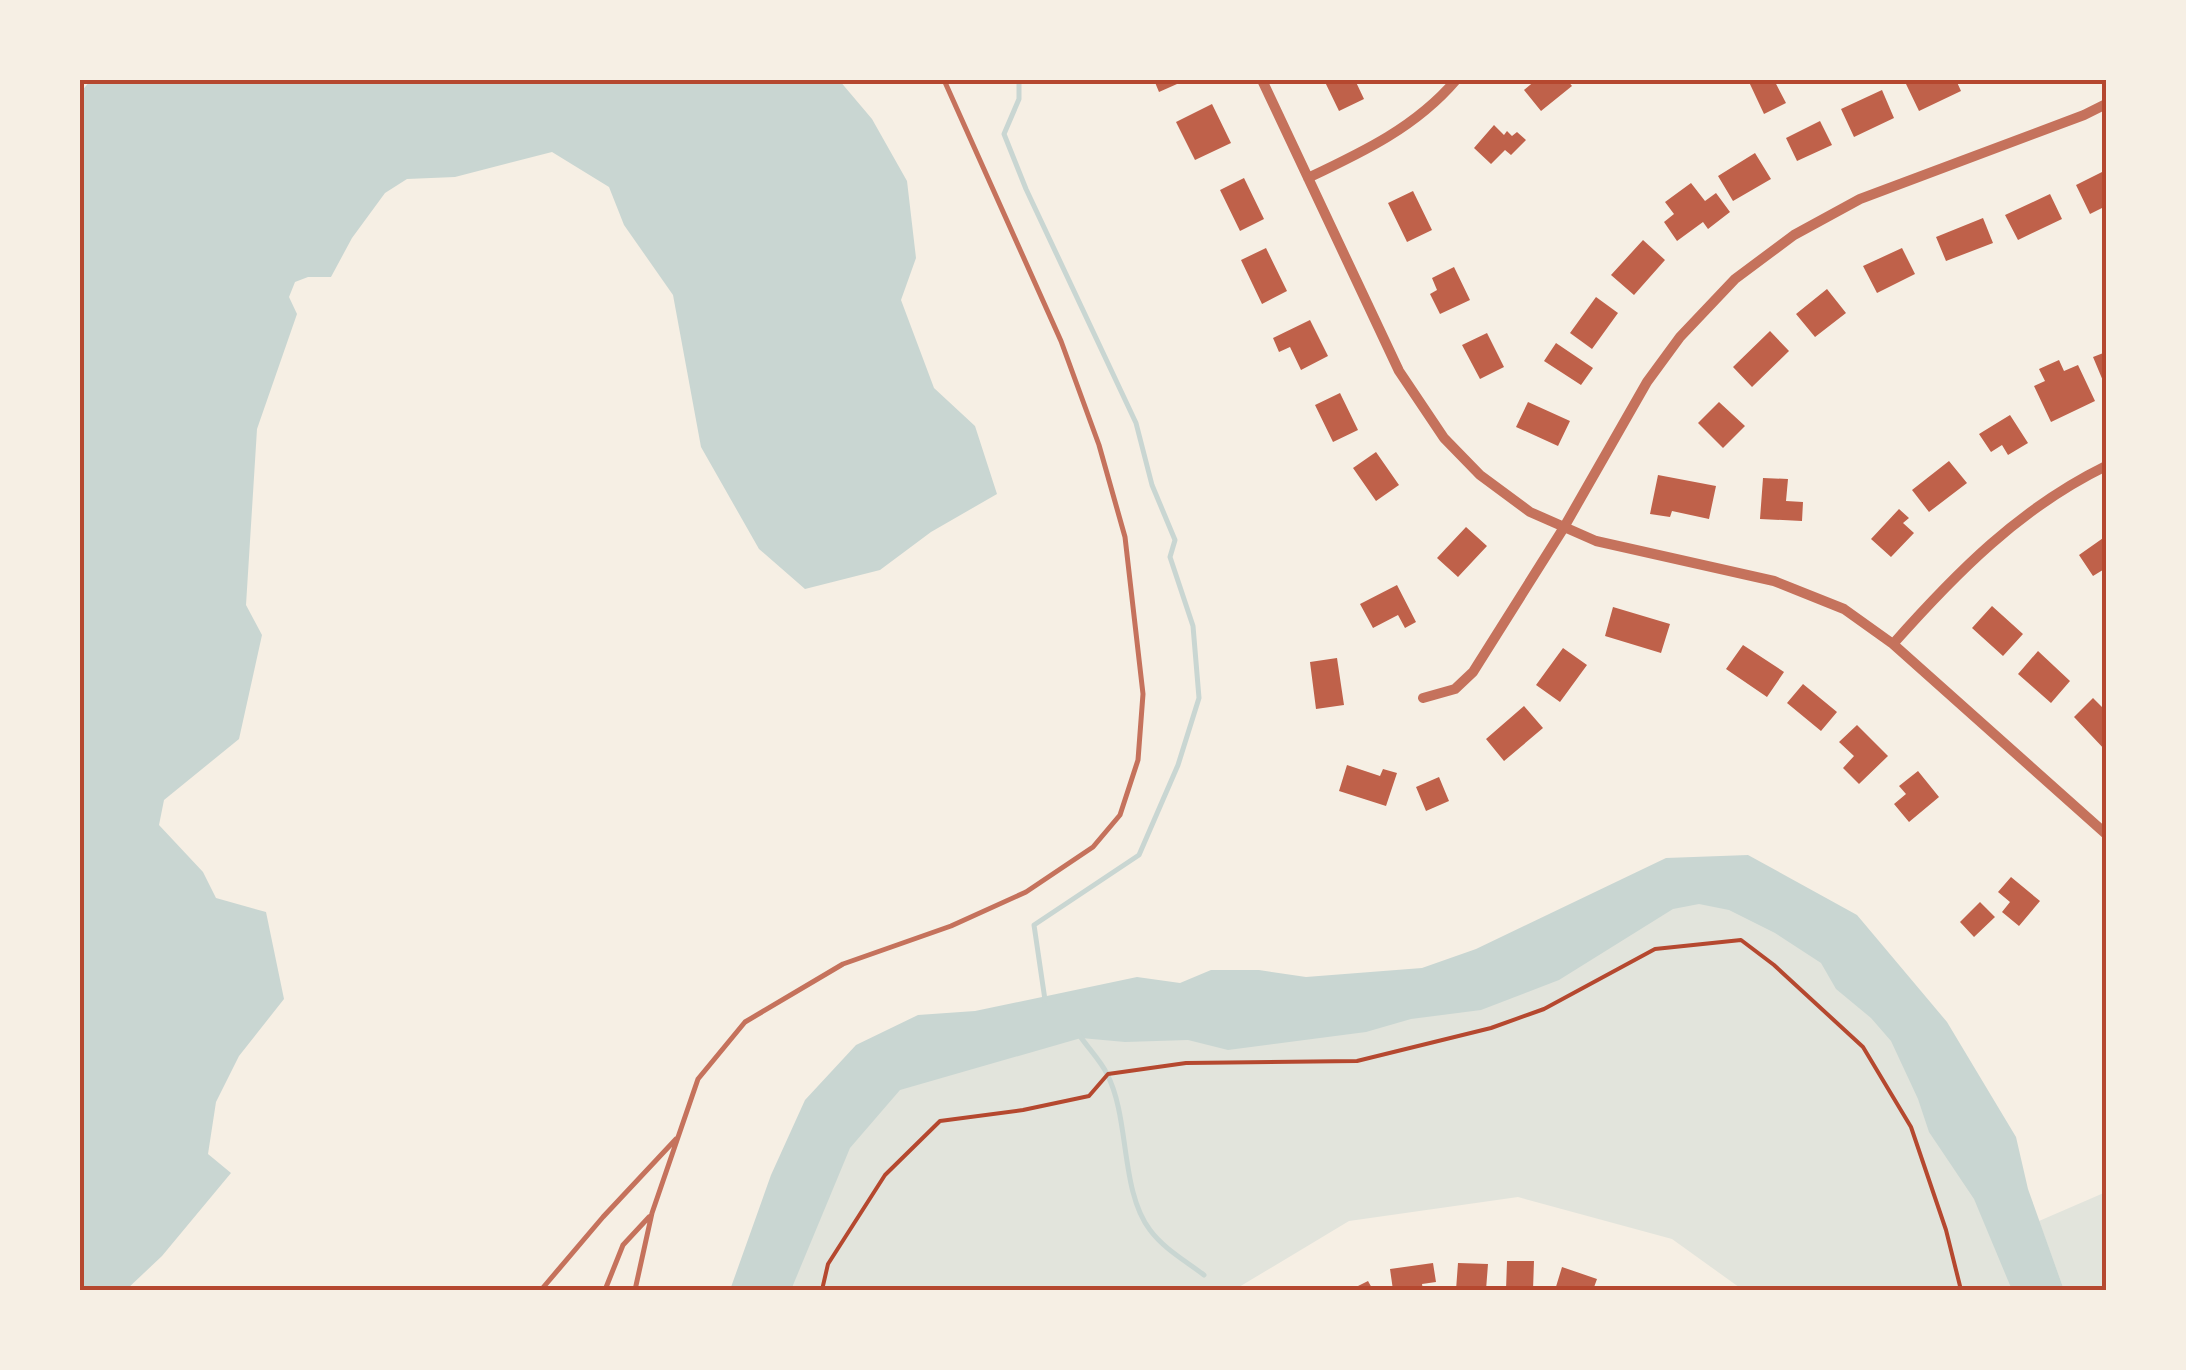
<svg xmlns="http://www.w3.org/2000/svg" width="2186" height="1370" font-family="'Varela Round',sans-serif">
  <rect width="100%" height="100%" fill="#f6efe4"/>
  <path fill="#e2e4dc" d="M1729 871 1949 1064 2041 1290H1743L1672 1239 1518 1197 1349 1221 1234 1290H760L857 1086 939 1049 1512 995Z
    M2106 1192V1290H2064L2039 1221Z"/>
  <path fill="#c9d6d2" d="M91 80H839L872 119 907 181 916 258 901 300 934 388 975 426 997 494 931 532 880 570 805 589 759 549 701 447 673 295 624 225 609 187 552 152 455 177 407 179 385 193 352 238 331 277H308L295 282 289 297 297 314 257 429 246 605 262 635 239 739 164 800 159 825 203 872 216 898 266 912 284 999 239 1056 216 1102 208 1154 231 1173 162 1256 126 1290H80V93Z
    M1748 855 1857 915 1947 1022 2016 1137 2028 1189 2064 1290H2012L1974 1199 1929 1132 1918 1099 1891 1041 1871 1018 1836 989 1821 963 1775 933 1729 910 1699 904 1673 909 1559 980 1481 1010 1411 1019 1366 1032 1228 1050 1188 1040 1125 1042 1081 1038 900 1090 850 1148 791 1290H730L771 1175 805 1100 856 1045 918 1015 975 1011 1137 977 1180 983 1211 970H1259L1306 977 1422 968 1476 949 1666 858Z"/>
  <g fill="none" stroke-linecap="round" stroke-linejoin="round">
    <path stroke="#c9d6d2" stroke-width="5" d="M1019 80V99L1004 134 1026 189 1136 423 1152 485 1175 540 1170 557 1193 626 1199 698 1178 765 1139 855 1034 925 1045 1000
      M1080 1036C1088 1048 1101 1061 1107 1074 1130 1118 1120 1191 1150 1230 1164 1249 1186 1261 1204 1275"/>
  </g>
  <path fill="#bf614a" d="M1154 80H1186L1159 92Z
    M1324 80H1355L1364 99 1339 111Z
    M1536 80H1567L1572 86 1541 111 1524 90Z
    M1752 80H1774L1786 103 1764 114 1749 82Z
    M1914 80H1956L1961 91 1919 111 1906 84Z
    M1882 90 1894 118 1854 137 1841 109Z
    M1212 104 1231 143 1195 160 1176 122Z
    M1820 121 1832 145 1797 161 1786 138Z
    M1494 125 1504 135 1507 131 1512 136 1517 132 1526 140 1511 155 1505 150 1491 164 1474 148Z
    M1755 153 1771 179 1733 201 1718 176Z
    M2106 170V206L2090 214 2076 185Z
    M1244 178 1264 219 1240 231 1220 190Z
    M1691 183 1705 201 1716 193 1730 212 1708 229 1703 222 1677 241 1664 222 1674 214 1665 202Z
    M1413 191 1432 230 1407 242 1388 203Z
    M2050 194 2062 219 2018 240 2005 215Z
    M1983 218 1993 243 1946 261 1936 237Z
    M1643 240 1665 260 1634 295 1611 275Z
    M1266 248 1287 291 1262 304 1241 260Z
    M1902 248 1915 274 1877 293 1863 266Z
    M1454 267 1470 300 1440 314 1430 294 1437 290 1432 278Z
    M1827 289 1846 313 1815 337 1796 314Z
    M1596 297 1618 313 1592 349 1570 333Z
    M1310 320 1328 356 1301 370 1290 347 1279 352 1273 338Z
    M1770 331 1789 351 1752 387 1733 367Z
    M1487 333 1504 367 1480 379 1462 345Z
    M1556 343 1593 368 1581 385 1544 361Z
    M2106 352V388L2093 357Z
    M2059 360 2064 371 2078 365 2095 401 2051 422 2034 386 2045 381 2039 369Z
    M1340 393 1358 430 1333 442 1315 405Z
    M1528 402 1570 421 1558 446 1516 427Z
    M1719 402 1745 426 1723 448 1698 423Z
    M2010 415 2028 443 2008 455 2002 445 1991 452 1979 434Z
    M1376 452 1399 485 1376 501 1353 468Z
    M1949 461 1967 483 1929 512 1912 490Z
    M1658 475 1716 486 1709 519 1672 511 1670 517 1650 514Z
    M1763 478 1788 479 1786 501 1803 502 1802 521 1760 519Z
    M1899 509 1909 518 1903 523 1914 533 1891 557 1871 539Z
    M1466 527 1487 546 1458 577 1437 558Z
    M2106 536V568L2093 576 2079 555Z
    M1397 585 1416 622 1405 628 1398 615 1373 628 1360 604Z
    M1992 606 2023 634 2003 656 1972 628Z
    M1613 607 1670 624 1661 653 1605 636Z
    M1743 645 1784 672 1767 697 1726 669Z
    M1563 648 1587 665 1560 702 1536 685Z
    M2038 651 2070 681 2051 703 2018 674Z
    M1337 658 1344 705 1316 709 1310 662Z
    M1803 684 1837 712 1821 731 1787 703Z
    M2093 698 2106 711V751L2074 717Z
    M1524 706 1543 728 1504 761 1486 739Z
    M1857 725 1888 756 1859 784 1843 768 1854 756 1839 742Z
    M1347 765 1380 776 1383 769 1397 773 1386 806 1339 791Z
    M1918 771 1939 797 1909 822 1894 804 1906 794 1899 786Z
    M1439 777 1449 801 1426 811 1416 787Z
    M2011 877 2040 901 2019 926 2002 912 2010 902 1998 892Z
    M1980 902 1995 917 1974 937 1960 922Z
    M1507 1261H1534L1533 1290H1506Z
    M1433 1263 1436 1282 1422 1284 1423 1290H1393L1390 1269Z
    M1458 1263 1488 1264 1486 1290H1456Z
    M1562 1267 1597 1279 1593 1290H1555Z
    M1368 1281 1373 1290H1350Z"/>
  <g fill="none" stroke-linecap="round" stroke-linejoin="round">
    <path stroke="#b5482f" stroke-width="4" d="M822 1290 828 1264 885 1175 940 1121 1023 1110 1089 1096 1108 1074 1186 1063 1357 1061 1491 1028 1544 1009 1655 949 1741 940 1774 965 1863 1047 1911 1127 1946 1230 1961 1290"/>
    <path stroke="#c5725c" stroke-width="5" d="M541 1290 603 1217 676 1139
      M605 1290 623 1245 649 1217
      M635 1290 652 1213 698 1079 745 1022 843 964 951 926 1026 892 1093 847 1120 815 1138 760 1143 694 1125 537 1099 445 1061 341 944 80"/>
    <path stroke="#c5725c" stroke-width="10" d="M1262 80 1399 371 1444 438 1480 475 1530 512 1596 541 1774 581 1844 609 1893 644 2106 834
      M1308 178C1363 152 1416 127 1456 80
      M1893 644C1956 573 2020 508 2106 466
      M1423 698 1455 689 1473 672 1563 529 1647 382 1680 337 1735 279 1794 235 1860 199 2084 115 2106 104"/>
  </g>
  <rect width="2186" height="1370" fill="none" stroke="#f6efe4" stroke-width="165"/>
  <rect x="82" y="82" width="2022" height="1206" fill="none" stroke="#b5482f" stroke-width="4"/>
</svg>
